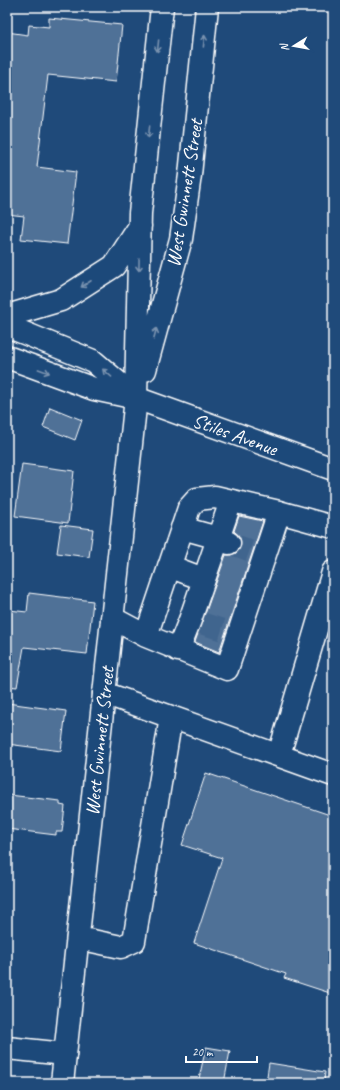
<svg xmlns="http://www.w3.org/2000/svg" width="340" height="1090" font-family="Caveat,sans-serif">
  <rect width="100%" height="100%" fill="#1f4a7a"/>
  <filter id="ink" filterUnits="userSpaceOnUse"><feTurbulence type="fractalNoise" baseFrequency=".025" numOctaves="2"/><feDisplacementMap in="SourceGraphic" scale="8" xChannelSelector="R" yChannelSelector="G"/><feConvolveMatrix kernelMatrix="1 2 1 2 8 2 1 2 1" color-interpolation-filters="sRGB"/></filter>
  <g filter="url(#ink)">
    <path fill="#507197" stroke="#fff" d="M49 18 122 25 116 82 48 75 37 167 76 172 67 244 21 239 24 216 7 214V32L28 35 29 25 49 27Z
      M50 407 82 420 75 440 43 427Z
      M22 464 74 471 68 523 15 516Z
      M239 516 263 521 219 652 195 642 226 555H231L236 553 240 548 241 542 239 536 234 531Z
      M61 525 93 529 89 557 57 553Z
      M29 593 93 601 87 654 24 647 17 687 7 686V629L9 610 27 612Z
      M7 703 66 711 61 751 7 744Z
      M206 773 333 816V994L284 978 286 974 194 943 222 858 182 845Z
      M9 795 60 801V805L65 806 62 832H56V835L7 829Z
      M206 1047 230 1051 224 1083H198Z
      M269 1063 325 1072 324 1083H266Z"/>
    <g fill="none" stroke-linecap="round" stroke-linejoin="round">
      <path stroke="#41658e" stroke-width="22" stroke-dasharray="22 11" stroke-linecap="butt" d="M229 543 254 552
        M201 623 226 631"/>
      <defs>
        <path id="minor" d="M7 326 93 361 134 396
          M7 357 94 389 136 398 333 469
          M182 528 218 538 229 543
          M169 566 203 579
          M112 618 146 636 227 669 279 512 333 527
          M146 636 189 508 197 499 215 497 279 512
          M178 650 190 620 231 501
          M104 693 333 775
          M279 755 333 572
          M78 938 121 947 134 941 171 717
          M7 1048 65 1054"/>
        <path id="major" d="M7 316 61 300 114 266 140 226
          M145 370 181 239 190 175 207 7
          M62 1083 136 398 140 213 162 7"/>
      </defs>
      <use href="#minor" stroke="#fff" stroke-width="25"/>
      <use href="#major" stroke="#fff" stroke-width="25"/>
      <use href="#minor" stroke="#1f4a7a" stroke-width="22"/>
      <use href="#major" stroke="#1f4a7a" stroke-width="22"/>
    </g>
    <defs><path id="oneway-shaft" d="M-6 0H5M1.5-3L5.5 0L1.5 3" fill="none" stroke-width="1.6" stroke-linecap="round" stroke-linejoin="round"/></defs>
    <g stroke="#7992af">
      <use href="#oneway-shaft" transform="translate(204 41) rotate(-84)"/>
      <use href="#oneway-shaft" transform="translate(158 46) rotate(96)"/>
      <use href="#oneway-shaft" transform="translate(149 132) rotate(96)"/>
      <use href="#oneway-shaft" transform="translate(139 265) rotate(91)"/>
      <use href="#oneway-shaft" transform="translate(86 284) rotate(147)"/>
      <use href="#oneway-shaft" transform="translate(155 334) rotate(-75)"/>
      <use href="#oneway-shaft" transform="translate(44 371) rotate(20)"/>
      <use href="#oneway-shaft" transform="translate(107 373) rotate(-139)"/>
    </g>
  </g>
  <g text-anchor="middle" stroke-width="3.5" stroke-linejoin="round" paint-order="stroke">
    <g font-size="20" fill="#fff" stroke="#1f4a7a">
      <text transform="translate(184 193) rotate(-81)" y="7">West Gwinnett Street</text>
      <text transform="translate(235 434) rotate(20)" y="7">Stiles Avenue</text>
      <text transform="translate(99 741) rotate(-84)" y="7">West Gwinnett Street</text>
    </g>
  </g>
  <rect width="340" height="1090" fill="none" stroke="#1f4a7a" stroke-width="24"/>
  <rect x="12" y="12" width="316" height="1066" fill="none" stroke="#fff" stroke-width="1.5" filter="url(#ink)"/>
  <g transform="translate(294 46) rotate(259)" stroke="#1f4a7a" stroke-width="3" paint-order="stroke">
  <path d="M0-3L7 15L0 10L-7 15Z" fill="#ffffff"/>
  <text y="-6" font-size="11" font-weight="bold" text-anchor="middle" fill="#ffffff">N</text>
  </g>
  <path d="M186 1056v6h71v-6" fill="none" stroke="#ffffff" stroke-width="2"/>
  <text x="192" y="1056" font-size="12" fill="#ffffff" stroke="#1f4a7a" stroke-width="3" paint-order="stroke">20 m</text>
</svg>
